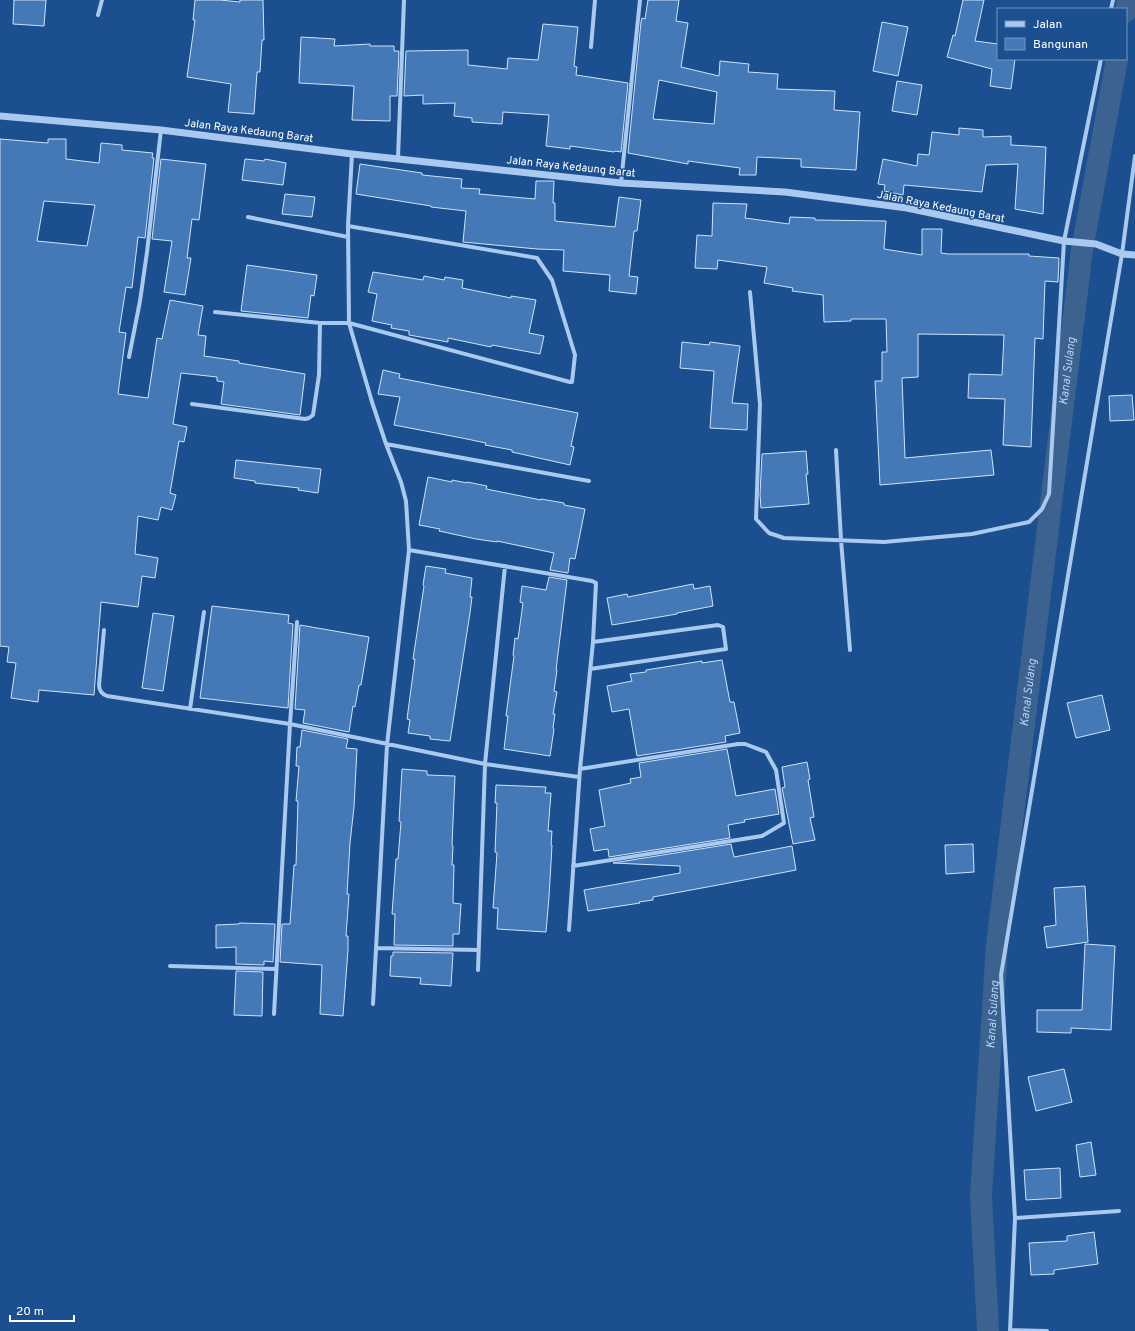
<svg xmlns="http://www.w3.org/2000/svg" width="1135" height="1331" font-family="Overpass,sans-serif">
  <rect width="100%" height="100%" fill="#1b4f8f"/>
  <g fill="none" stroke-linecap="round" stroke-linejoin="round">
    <g stroke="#3c6290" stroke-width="22">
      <path d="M1126 11 1128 0"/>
      <path id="s1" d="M988 1331 981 1195 997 945 1082 250 1117 59"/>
    </g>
  </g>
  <path fill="#4478b7" stroke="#cfe3fa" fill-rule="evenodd" d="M14 0H46L44 26 13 24Z
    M195 0H220L240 2V0H263L264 40H262L260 72H257L254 114 228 112 231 84 187 77 195 20H193Z
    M648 0H679L676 21 688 23 681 67 719 76 720 61 749 64 748 72 778 74 777 89 835 91 834 110 860 112 856 170 801 167V159L757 157 756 175H739L740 168 688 161V164L628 153 641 22 642 18 645 19ZM659 80 717 92 714 124 653 119Z
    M963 0H984L975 41 998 44V59H1015L1011 89 990 86 992 69 947 57 953 35 955 36Z
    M882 22 908 27 898 76 873 71Z
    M543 24 578 27 574 66 577 67 576 75 628 83 621 152 615 151 614 152 570 146V149L546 146 549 115 503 112 502 124 472 122V118L454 116 455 103 423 104V95L404 96 406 51 468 50V65L507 69 508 58 538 60Z
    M301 37 335 39 334 46 370 44V46H394V51H399L397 96H390V121L352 120 354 86 299 83Z
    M897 81 922 85 917 115 892 111Z
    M959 128 983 130V137L1011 136V145L1046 147 1043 214 1015 209 1018 164 986 165 982 192 904 185 903 195 884 191 885 185 878 184 883 159 917 166 918 154 929 155 932 132 959 135Z
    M0 139 48 143V139H66V159L99 163 101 143 122 145V150L153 153 152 158H154L145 238 138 237 132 288 126 287 119 332 126 333 118 394 148 398 157 338 162 339 170 300 203 306 198 335 206 336 204 356 239 361V363L305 374 300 415 221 404 224 382 217 381V377L181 373 173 424 187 427 184 442 179 441 170 493 176 495 172 510 161 507 158 520 138 516 135 554 158 558 155 578 142 576 138 607 101 602 94 695 39 690 38 702 11 698 16 663 7 662 9 647 0 646ZM44 201 95 205 87 246 37 241Z
    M161 159 206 164 199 220 192 219 187 258H191L185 295 164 292 172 241 152 239Z
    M245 159 264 161 265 159 286 163 283 185 242 180Z
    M360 164 422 173V175L462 179 461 188 480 189 479 194 535 199 536 181H554L553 203H555V221L615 227 619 197 641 200 637 231H634L629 276 638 277 636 294 609 291 610 275 563 271 564 250 537 249 463 242 466 211 431 207V206L356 194Z
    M285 194 315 197 312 217 282 214Z
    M713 203 747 204 745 218 789 224 790 217 815 218V220L886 221 884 249 922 255V229H942L941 253 948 254H1029V256L1059 258 1058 282 1045 281 1043 339 1035 338 1031 447 1003 445 1005 399 968 398 969 374 1002 375 1004 335 918 334V377L902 378 905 458 991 450 994 475 880 485 875 381H882V352H887L886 319H851V321L824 322 823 295 792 291 793 288 764 283 767 267 718 260 717 269 695 268 697 235 712 236Z
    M247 265 317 275 314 296 311 295 308 318 241 311Z
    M373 272 423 280 424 276 444 280 445 277 463 280 462 288 511 298V296L536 300 529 333 544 336 540 354 492 345 491 347 448 338V342L409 335V331L391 328 392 325 372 321 377 294 368 292Z
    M682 342 709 345 710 342 740 346 732 403 748 404 747 430 710 428 714 371 680 368Z
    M383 370 400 374 399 378 578 413 571 446 574 447 570 465 512 452V450L485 445 486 443 462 438 394 425 400 397 378 394Z
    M1132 395 1134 420 1110 421 1109 396Z
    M806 451 808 474H806L809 504 761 508 760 495 762 454Z
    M236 460 321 469 318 493 298 490 299 488 255 483V481L234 478Z
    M428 477 452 482V480L467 483V482L487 486 486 489 541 500V499L564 503V505L585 509 575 559 570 558 568 573 550 570 554 553 497 541V542L476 539 439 531 440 529 419 525Z
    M426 566 446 569 445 573 472 578 470 597H472L470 613 450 741 430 739V736L408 733 410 720 407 719 415 659H413L424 586 423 585Z
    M549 577 567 580 556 670H557L554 691 557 692 553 714H555L553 728 554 729 550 756 504 749 508 716H506L514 656 513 655 515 638 518 639 523 603 520 602 522 586 546 590Z
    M693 584 694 589 710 586 713 606 677 613V614L612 625 607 598 627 594 628 597Z
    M212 606 289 615 288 623 293 624 288 708 200 698Z
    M153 613 174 616 163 691 142 688Z
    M300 625 369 637 361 685H359L355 707 353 706 349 732 303 723 305 710 295 709Z
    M722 660 730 702H734L740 733 725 736 726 742 637 756 629 709 612 712 607 686 632 681 630 674 646 672V670L702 661V663Z
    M1102 695 1110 730 1076 738 1067 703Z
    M302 730 348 739 346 748 357 749 354 807 350 843 347 894H349L346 936H348V950L343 1016 320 1014 322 965 280 962 282 924H290L294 865H296L298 801H296L299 766H296L297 747H300Z
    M727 749 736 796 775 789 779 814 744 820 745 822 728 825 730 838 609 857 608 849 594 851 590 829 605 826 599 790 631 783 630 779 641 777 639 763Z
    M807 762 810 779 808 780 814 817 810 818 815 840 793 844 782 788 785 787 782 767Z
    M402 769 427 771V775L455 776 452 845 453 846 452 865H454L453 903 461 904 459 934H453V946L394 945 395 914H392L396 859H398L401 822 399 821Z
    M496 785 546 787 545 793H551L548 831H552L551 845H552L549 897 546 932 497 929 498 908H493L497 853 495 852 497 803H495Z
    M731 844 734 857 792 846 796 870 718 885 653 897V900L639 902 640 903 588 911 584 890 680 873V866L613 863Z
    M973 844 974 872 946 874 945 845Z
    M1085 886 1088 942 1047 948 1044 927 1056 925 1054 888Z
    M239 923 275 924 273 962 264 961V965L236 964V947L216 948V925L239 924Z
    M1085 944 1115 946 1111 1030 1071 1028V1033L1037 1032V1010H1082Z
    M393 952 453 953 451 986 420 984 421 978 390 976 391 956H393Z
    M236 971 263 972 262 1016 234 1015Z
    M1064 1069 1072 1102 1036 1111 1028 1077Z
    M1091 1142 1096 1175 1080 1177 1076 1145Z
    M1060 1168 1061 1198 1026 1200 1024 1170Z
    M1094 1232 1098 1264 1054 1270V1274L1031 1275 1029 1243 1067 1241V1236Z"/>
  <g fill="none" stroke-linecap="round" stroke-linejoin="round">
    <path stroke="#a9c9ee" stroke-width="4" d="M1111 9 1113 0
      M98 15 102 0
      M591 47 595 0
      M352 154 348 226 349 323 372 402 386 444 401 482 406 501 409 550 387 745 373 1004
      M398 158 404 0
      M621 183 640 0
      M248 217 348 237
      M750 292 760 404 756 519 769 533 784 538 884 542 972 534 1029 522 1042 509 1049 494 1064 241 1101 59
      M215 312 320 323H349L570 382H572L575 355 552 280 537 258 348 226
      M129 357 140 301 147 252 161 130
      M192 404 305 419 309 418 313 415 319 375 320 323
      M386 444 589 481
      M836 450 841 540 850 650
      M409 550 592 581 596 583 593 642 580 769 569 930
      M104 630 99 685C99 690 102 694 107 696L290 724 485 764 579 777
      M590 669 726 649 723 627 718 625 593 642
      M190 709 204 612
      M573 866 762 836 784 823 776 770 766 752 745 744H738L580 769
      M376 948 478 950
      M170 966 276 969
      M478 970 485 764 505 566
      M274 1014 290 724 297 622
      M1015 1218 1119 1211
      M1010 1330 1047 1331
      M1010 1331 1015 1218 1001 975 1122 254 1135 156"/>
    <path stroke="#a9c9ee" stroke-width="7" d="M0 116 161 130 352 154 621 183 785 192 907 208 1064 241 1096 244 1122 254 1135 255"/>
  </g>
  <g text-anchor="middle" stroke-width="3" stroke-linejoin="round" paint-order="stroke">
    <g font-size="11" fill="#fff" stroke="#1b4f8f">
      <text transform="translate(249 130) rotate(7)" y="4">Jalan Raya Kedaung Barat</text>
      <text transform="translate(571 166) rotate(6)" y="4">Jalan Raya Kedaung Barat</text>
      <text transform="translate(941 206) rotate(11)" y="4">Jalan Raya Kedaung Barat</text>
    </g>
    <g font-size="12" font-style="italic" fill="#b5d3f5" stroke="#1b4f8f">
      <text dy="4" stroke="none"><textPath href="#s1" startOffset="965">Kanal Sulang</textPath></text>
      <text dy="4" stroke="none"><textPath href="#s1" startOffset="641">Kanal Sulang</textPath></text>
      <text dy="4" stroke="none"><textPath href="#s1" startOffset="317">Kanal Sulang</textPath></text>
    </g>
  </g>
  <rect x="997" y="8" width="130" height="52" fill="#1b4f8f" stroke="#7695bc"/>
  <rect x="1005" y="21" width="20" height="6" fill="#a9c9ee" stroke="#7695bc"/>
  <text x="1033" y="28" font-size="12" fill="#ffffff">Jalan</text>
  <rect x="1005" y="38" width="20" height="12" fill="#4478b7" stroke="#7695bc"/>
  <text x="1033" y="48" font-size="12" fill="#ffffff">Bangunan</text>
  <path d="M10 1315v6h64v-6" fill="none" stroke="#ffffff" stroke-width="2"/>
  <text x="16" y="1315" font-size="12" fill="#ffffff" stroke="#1b4f8f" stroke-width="3" paint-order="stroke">20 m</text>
</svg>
